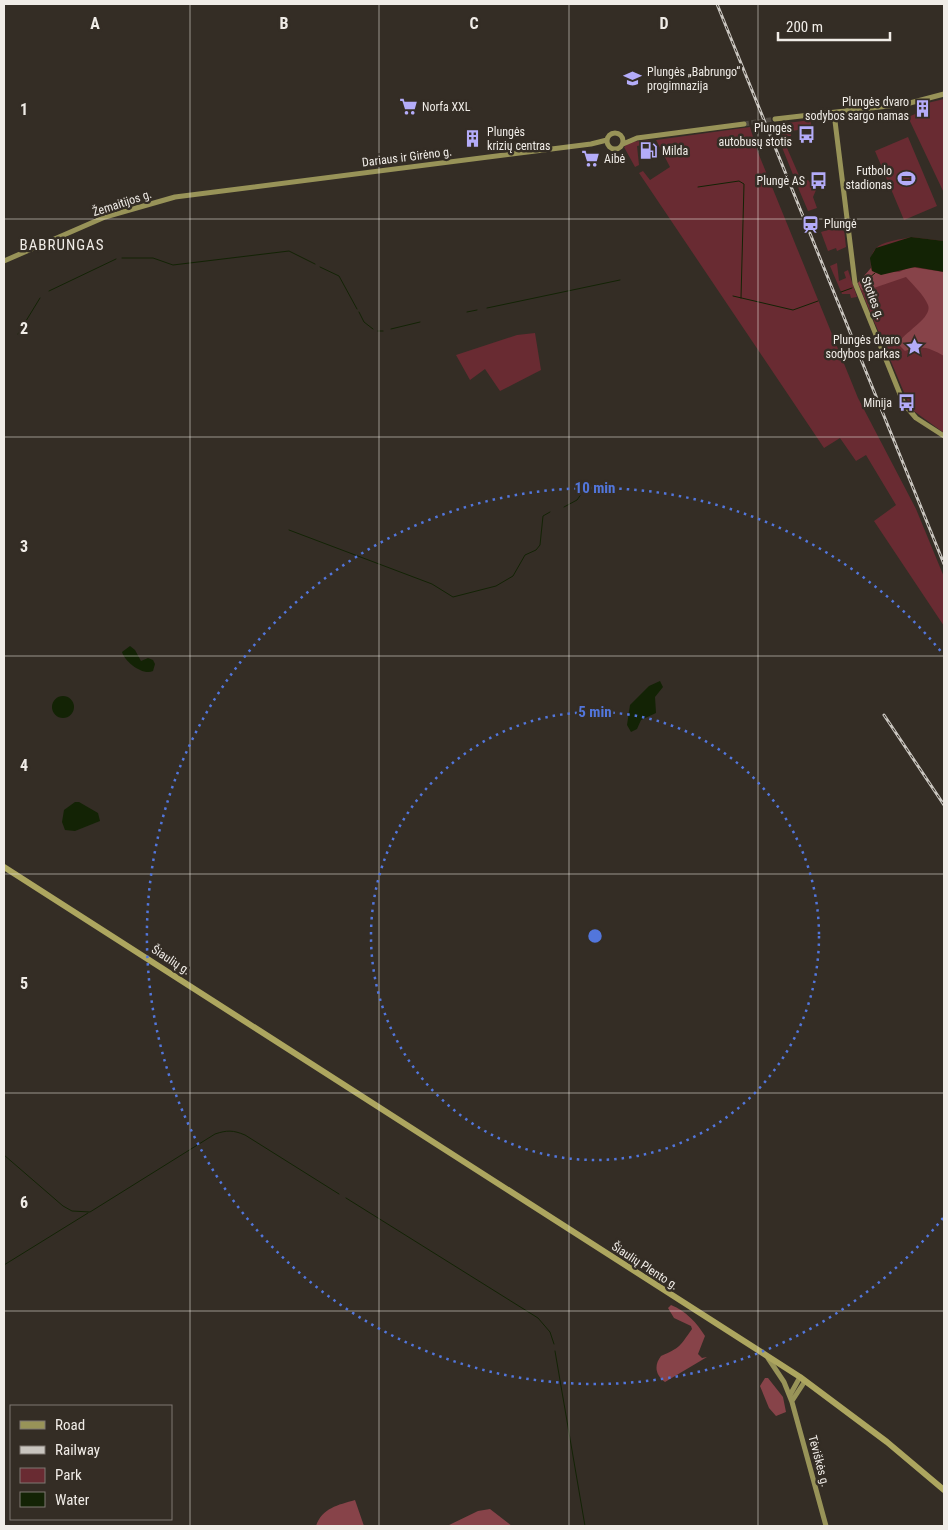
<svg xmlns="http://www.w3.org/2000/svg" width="948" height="1530" font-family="'Roboto Condensed',sans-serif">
  <rect width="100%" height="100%" fill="#342d25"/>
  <path fill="#692b32" d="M944 99V193L908 117 920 112 919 105Z
    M810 120 812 128 791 131V136H787V148L801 180 796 182 773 125Z
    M750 127 757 150 858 398 916 509 944 577V626L874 521 896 505 866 455 856 461 840 438 824 448 639 173 643 171 650 180 670 167 656 140Z
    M908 137 937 206 904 220 875 151Z
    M650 140 647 144 637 146 639 165 635 167 624 147 630 142Z
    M808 180 816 190 813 197 817 208 808 211 797 185Z
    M841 226 844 229 846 247 837 251 836 248 828 251 821 232Z
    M911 237 944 241V433L911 409 858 283 871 268C868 241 890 242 911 237Z
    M837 263 839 281 846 278 844 272 848 270 857 297 851 298 850 294H842L830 266Z
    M535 333 541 370 500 391 485 369 470 380 456 355 517 335Z"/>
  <path fill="#874349" d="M910 267 944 272V356C931 348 920 344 905 351L898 344C904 332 933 318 928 305 924 295 913 285 906 277L865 291 861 289 858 283 871 268 872 271 899 272Z
    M671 1305C686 1311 697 1323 705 1336L698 1354 702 1358 707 1357 665 1382C655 1375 654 1365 661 1356 680 1348 680 1346 692 1329L691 1326 674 1318 668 1308Z
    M765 1378H768L783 1397 786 1412 776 1416 769 1408 760 1386Z
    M355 1500 364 1526H316C322 1508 338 1505 355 1500Z
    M490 1509 512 1526H447L478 1511Z"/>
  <path fill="#132305" d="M911 237 944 241V272L915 267 881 275 872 271 870 258 876 248Z
    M130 646 135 650 141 661 148 658 153 660 155 664 153 671C143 676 125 662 122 652Z
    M660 681 663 687 655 697 656 713 641 720 637 729 631 732 627 725 630 705 649 686Z
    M52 707a11 11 0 1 1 22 0a11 11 0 1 1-22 0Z
    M75 802H79L98 813 100 821 75 831 65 830 62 822 64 810Z"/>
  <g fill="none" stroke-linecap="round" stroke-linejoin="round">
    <path stroke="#132305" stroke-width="1" d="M698 187 739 181 744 184 741 298
      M122 258H153L173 265 289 251 315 264
      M320 267 339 276 357 309
      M862 284 875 273
      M49 291 116 259
      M841 292 852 288
      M733 296 793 310 818 301
      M487 308 620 280
      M359 312 364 322 373 329
      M467 312 477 310
      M391 329 420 322
      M378 331H383
      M18 334 40 298
      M564 507 577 500 584 490
      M289 530 432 584 453 597 496 586 513 576 525 555 536 550 540 545 543 516 550 512
      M4 1155 63 1206 72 1211 90 1212 215 1134C227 1130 233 1130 245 1135L339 1194
      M346 1198 538 1318 550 1332 554 1344
      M4 1265 88 1213
      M555 1351 585 1526"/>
    <path stroke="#504a42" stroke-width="5" stroke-dasharray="5 2.5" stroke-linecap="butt" d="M744 124 775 119"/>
    <path stroke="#989358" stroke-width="5" d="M834 113 855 283 904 404 916 418 944 436
      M775 119 906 104 944 94
      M607 141a8 8 0 1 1 16 0a8 8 0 1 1-16 0Z
      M623 144 637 138 744 124
      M4 261 105 217 175 197 591 144 607 140
      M768 1358 784 1382 792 1402 826 1526
      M790 1395 800 1377
      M792 1401 805 1381"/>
    <path stroke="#ada65f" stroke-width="6" d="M4 867 800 1377 887 1442 944 1490"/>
    <defs>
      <path id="rail" d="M717 4 944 564
        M884 715 944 805"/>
    </defs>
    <use href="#rail" stroke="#c9c5bf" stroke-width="3"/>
    <use href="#rail" stroke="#342d25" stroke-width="1" stroke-dasharray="4" stroke-linecap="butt"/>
  </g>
  <path fill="none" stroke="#f0ece7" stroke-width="1" stroke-opacity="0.55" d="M190 4V1526M379 4V1526M569 4V1526M758 4V1526M4 219H944M4 437H944M4 656H944M4 874H944M4 1093H944M4 1311H944"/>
  <g fill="none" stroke="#5276dc" stroke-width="2.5" stroke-dasharray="2.5 5">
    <circle cx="595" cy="936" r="224"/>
    <path d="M943 1218A448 448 0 1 1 943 654"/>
  </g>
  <defs>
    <symbol id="school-bare" viewBox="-9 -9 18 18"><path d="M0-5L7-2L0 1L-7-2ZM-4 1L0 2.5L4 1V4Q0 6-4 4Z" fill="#b4acf9" stroke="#342d25" stroke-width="2.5" paint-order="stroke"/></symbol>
    <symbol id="supermarket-bare" viewBox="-9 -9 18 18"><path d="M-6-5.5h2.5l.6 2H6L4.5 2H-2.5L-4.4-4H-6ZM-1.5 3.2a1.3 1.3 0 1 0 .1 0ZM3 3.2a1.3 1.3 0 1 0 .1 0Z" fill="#b4acf9" stroke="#342d25" stroke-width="2.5" paint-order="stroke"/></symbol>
    <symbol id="building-bare" viewBox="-9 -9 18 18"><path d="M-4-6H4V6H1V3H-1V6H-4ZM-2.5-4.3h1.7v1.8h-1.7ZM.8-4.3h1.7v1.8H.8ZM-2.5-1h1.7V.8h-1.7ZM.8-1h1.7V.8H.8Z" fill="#b4acf9" stroke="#342d25" stroke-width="2.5" paint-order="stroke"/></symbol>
    <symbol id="bus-bare" viewBox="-9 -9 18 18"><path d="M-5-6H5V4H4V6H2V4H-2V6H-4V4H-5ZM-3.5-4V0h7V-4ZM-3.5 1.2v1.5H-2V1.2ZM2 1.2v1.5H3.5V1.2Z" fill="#b4acf9" stroke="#342d25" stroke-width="2.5" paint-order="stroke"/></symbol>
    <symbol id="fuel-bare" viewBox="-9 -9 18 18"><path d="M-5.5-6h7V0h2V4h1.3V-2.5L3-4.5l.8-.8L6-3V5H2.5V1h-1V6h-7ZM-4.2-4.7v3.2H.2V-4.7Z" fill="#b4acf9" stroke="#342d25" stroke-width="2.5" paint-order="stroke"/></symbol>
    <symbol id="stadium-bare" viewBox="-9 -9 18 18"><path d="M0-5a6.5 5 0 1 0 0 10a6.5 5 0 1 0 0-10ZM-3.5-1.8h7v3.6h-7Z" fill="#b4acf9" stroke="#342d25" stroke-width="2.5" paint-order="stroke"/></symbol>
    <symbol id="station-bare" viewBox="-9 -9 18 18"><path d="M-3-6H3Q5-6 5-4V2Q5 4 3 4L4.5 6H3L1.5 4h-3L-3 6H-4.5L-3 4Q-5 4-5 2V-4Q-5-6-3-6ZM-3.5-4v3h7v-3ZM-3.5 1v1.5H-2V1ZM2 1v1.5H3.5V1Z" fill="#b4acf9" stroke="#342d25" stroke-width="2.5" paint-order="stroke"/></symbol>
    <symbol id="sight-bare" viewBox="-9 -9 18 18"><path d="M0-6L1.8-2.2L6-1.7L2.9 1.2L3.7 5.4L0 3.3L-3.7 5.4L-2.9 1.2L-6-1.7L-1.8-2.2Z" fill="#b4acf9" stroke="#342d25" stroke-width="2.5" paint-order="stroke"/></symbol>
  </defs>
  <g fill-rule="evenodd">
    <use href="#school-bare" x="620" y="66" width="25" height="25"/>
    <use href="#supermarket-bare" x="396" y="94" width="25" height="25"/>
    <use href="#building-bare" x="910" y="96" width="25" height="25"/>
    <use href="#bus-bare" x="794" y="122" width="25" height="25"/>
    <use href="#building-bare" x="460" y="126" width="25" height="25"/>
    <use href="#fuel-bare" x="636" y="138" width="25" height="25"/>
    <use href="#supermarket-bare" x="578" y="146" width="25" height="25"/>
    <use href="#stadium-bare" x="894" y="166" width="25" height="25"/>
    <use href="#bus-bare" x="806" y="168" width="25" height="25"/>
    <use href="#station-bare" x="798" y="212" width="25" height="25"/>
    <use href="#sight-bare" x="902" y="334" width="25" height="25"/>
    <use href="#bus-bare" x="894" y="390" width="25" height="25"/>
  </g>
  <g text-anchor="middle" stroke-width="5" stroke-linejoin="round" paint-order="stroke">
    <g font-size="12" fill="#f0ece7" stroke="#342d25" text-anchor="start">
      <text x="647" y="76">Plungės „Babrungo“<tspan x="647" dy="14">progimnazija</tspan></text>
      <text x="909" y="106" text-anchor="end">Plungės dvaro<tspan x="909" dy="14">sodybos sargo namas</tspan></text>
      <text x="422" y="111">Norfa XXL</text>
      <text x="792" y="132" text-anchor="end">Plungės<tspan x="792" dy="14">autobusų stotis</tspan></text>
      <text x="487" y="136">Plungės<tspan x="487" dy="14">krizių centras</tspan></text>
      <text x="662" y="155">Milda</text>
      <text x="604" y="163">Aibė</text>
      <text x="892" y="175" text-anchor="end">Futbolo<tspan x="892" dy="14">stadionas</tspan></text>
      <text x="805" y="185" text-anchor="end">Plungė AS</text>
      <text x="824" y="228">Plungė</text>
      <text x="900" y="344" text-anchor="end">Plungės dvaro<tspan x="900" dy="14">sodybos parkas</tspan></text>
      <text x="892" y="407" text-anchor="end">Minija</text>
    </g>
    <g font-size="12" fill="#f0ece7" stroke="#342d25">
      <text transform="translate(407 157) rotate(-7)" y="4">Dariaus ir Girėno g.</text>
      <text transform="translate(122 203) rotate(-18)" y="4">Žemaitijos g.</text>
      <text transform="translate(873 298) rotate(69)" y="4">Stoties g.</text>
      <text transform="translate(171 960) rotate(33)" y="4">Šiaulių g.</text>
      <text transform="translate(645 1266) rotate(33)" y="4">Šiaulių Plento g.</text>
      <text transform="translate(819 1461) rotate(75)" y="4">Tėviškės g.</text>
    </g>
    <g font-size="15" letter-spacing="1" fill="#f0ece7" stroke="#342d25">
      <text x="62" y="250">BABRUNGAS</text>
    </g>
  </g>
  <g font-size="16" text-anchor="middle" font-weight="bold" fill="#f0ece7" stroke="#342d25" stroke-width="5" stroke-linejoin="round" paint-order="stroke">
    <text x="95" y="29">A</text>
    <text x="284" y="29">B</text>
    <text x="474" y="29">C</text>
    <text x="664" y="29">D</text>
    <text x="24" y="115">1</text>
    <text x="24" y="334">2</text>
    <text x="24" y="552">3</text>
    <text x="24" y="771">4</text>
    <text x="24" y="989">5</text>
    <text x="24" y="1208">6</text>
  </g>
  <circle cx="595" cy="936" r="8" fill="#5276dc" stroke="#342d25" stroke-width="2.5"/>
  <g font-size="15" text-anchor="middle" font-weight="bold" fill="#5276dc" stroke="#342d25" stroke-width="5" stroke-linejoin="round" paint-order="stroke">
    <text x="595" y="493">10 min</text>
    <text x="595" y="717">5 min</text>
  </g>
  <rect width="948" height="1530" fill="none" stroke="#f0ece7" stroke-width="10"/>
  <rect x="10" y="1405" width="162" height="115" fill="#342d25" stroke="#7f7973"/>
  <rect x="20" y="1421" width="25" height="8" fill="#989358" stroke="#7f7973"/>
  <text x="55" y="1430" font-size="15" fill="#f0ece7">Road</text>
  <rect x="20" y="1446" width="25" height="8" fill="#c9c5bf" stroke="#7f7973"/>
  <text x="55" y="1455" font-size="15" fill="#f0ece7">Railway</text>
  <rect x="20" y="1468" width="25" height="15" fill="#692b32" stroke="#7f7973"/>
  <text x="55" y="1480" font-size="15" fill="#f0ece7">Park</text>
  <rect x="20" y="1492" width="25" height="15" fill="#132305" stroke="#7f7973"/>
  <text x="55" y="1505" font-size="15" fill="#f0ece7">Water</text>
  <path d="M778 32v8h112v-8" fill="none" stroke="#f0ece7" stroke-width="2.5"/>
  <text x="786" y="32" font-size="15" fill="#f0ece7" stroke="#342d25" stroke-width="4" paint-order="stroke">200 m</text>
</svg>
